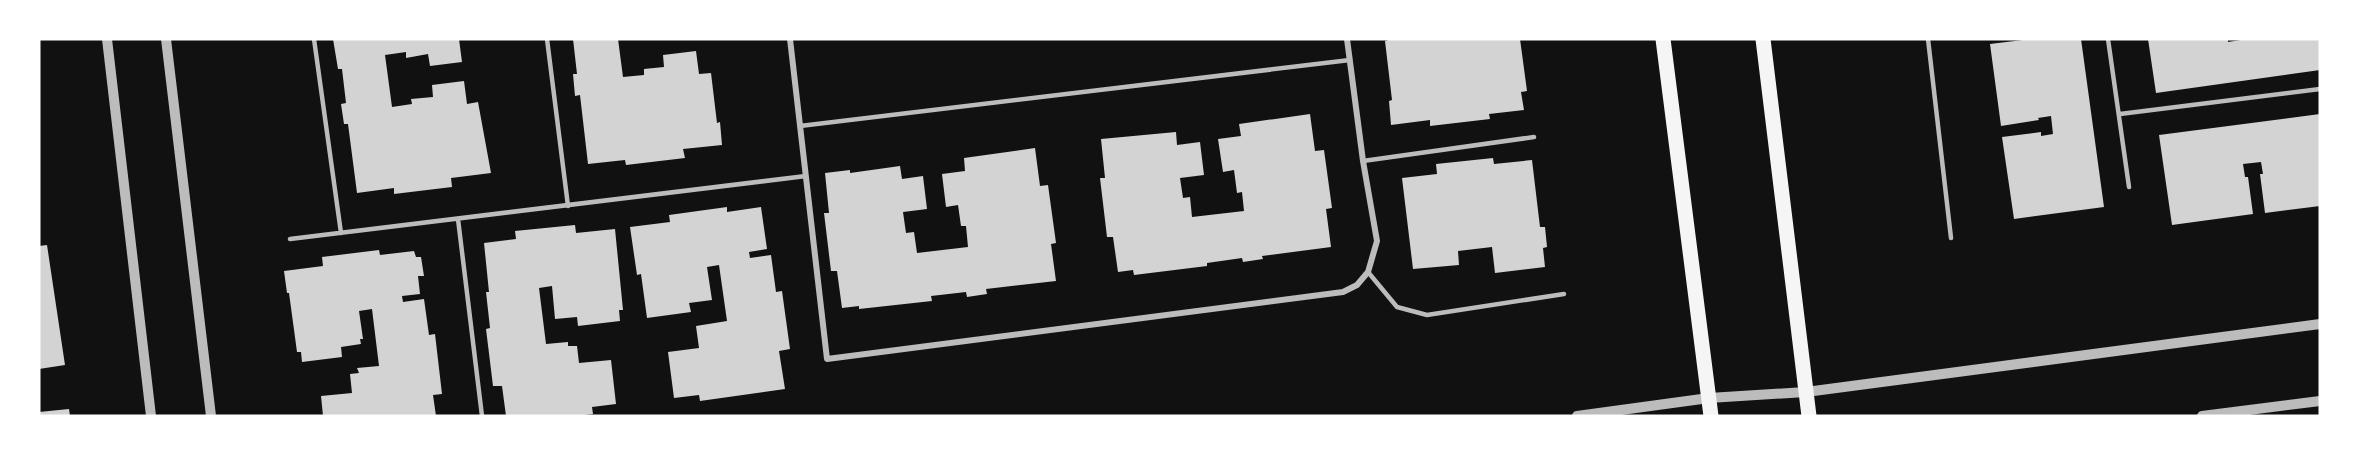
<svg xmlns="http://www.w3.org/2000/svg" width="2359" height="455" font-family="Rubik,sans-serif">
  <rect width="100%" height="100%" fill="#111"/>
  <path fill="#d3d3d3" d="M333 39H459L462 62 430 66 428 54 406 58V52L385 55 392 107 412 104 411 99 433 97 432 85 464 81 467 104 478 102 491 173 451 178 452 187 394 194V188L357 193 348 124H344L341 104 346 103 342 69H338Z
    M573 39H618L623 77 644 75V69L664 67 663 55 696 51 699 74 711 73 717 123 720 122 722 145 683 149 685 158 626 165 625 160 588 164 580 95 575 96 573 74H577Z
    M1392 39H1520L1527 91 1521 92 1524 110 1489 114 1490 119 1430 126V120L1391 125 1389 101 1392 100 1385 41Z
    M2031 39H2081L2104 207 2014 219 2002 137 2041 132V136L2053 134 2051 116 2038 118 2039 120 2001 126 1990 44Z
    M2148 39H2228V42L2247 39H2320V70L2156 93Z
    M1310 114 1315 151 1324 150 1332 208 1326 209 1331 247 1262 256 1263 259 1243 262 1242 258 1207 263V266L1134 275 1133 270 1118 272 1113 237H1107L1100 178H1105L1101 139 1176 132 1177 145 1200 142 1204 175 1180 178 1183 198 1190 197 1192 217 1244 211 1242 192 1237 193 1234 170 1223 172 1218 139 1241 136 1239 124Z
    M2320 114V206L2265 213 2260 174H2263L2261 162 2243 164 2245 177H2248L2253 214 2172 225 2159 135Z
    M1035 148 1040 186 1048 185 1056 243 1051 244 1056 281 986 289 987 294 967 297 966 292 931 296 932 301 859 309V306L842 308 837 271H831L824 213H829L825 173 850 170V173L900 166 902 179 923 176 927 209 903 212 906 233 914 232 917 253 968 247 966 226H961L958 205 946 207 942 174 965 171 964 158Z
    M1493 158 1494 164 1532 160 1540 227H1545L1547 247 1543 248 1545 267 1495 273 1492 247 1458 251 1459 265 1413 269 1402 178 1437 174 1436 164Z
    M727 207V212L761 207 767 249 749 252 750 258 771 255 776 292 782 291 790 349 779 351 785 389 700 401 699 395 674 398 668 352 699 348 696 326 727 321 719 265 707 267 712 300 689 303 691 312 647 318 641 274 637 275 630 227 670 222 669 215Z
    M575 225 576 233 615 229 623 310H619L620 321 578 326 577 317 555 319 552 286 539 288 546 344 568 342V346H577L579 363 611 360 616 404 592 407 593 414 576 416H506L502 386H493L486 329 490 328 486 292H489L484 243 516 239 515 231Z
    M47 245 65 365 39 369V246Z
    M379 250 380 255 414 251 416 257H421L424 276H418L420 294 402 296 403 302 424 299 429 335 435 334 442 394 433 395 436 416H323L321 396 352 393 350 374 359 373 357 368 379 366 372 309 359 311 363 339H360L361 344 341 347 342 357 302 362 301 352H297L289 293H287L284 271 323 266 322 257Z
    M69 409 70 416H39V412Z"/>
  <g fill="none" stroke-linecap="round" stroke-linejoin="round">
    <path stroke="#bcbcbc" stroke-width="4.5" d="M314 39 341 233
      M547 39 568 206
      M1928 39 1951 238
      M2108 39 2129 187
      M2120 114 2320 89
      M800 126 1350 60
      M1363 161 1534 137
      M458 219 482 416
      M290 239 806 176
      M1368 272 1397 307 1427 315 1564 294"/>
    <path stroke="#bcbcbc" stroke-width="6" d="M790 39 827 359 1343 292 1357 285 1368 272 1377 241 1363 161 1347 39"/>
    <path stroke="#bcbcbc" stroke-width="10" d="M107 39 151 416
      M166 39 211 416
      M1577 416 1709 398 1806 392 2320 324
      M2202 416 2320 401"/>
    <path stroke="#f5f5f5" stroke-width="15" d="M1663 39 1711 416
      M1763 39 1809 416"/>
  </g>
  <rect width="2359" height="455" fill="none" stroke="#ffffff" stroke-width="81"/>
</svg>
